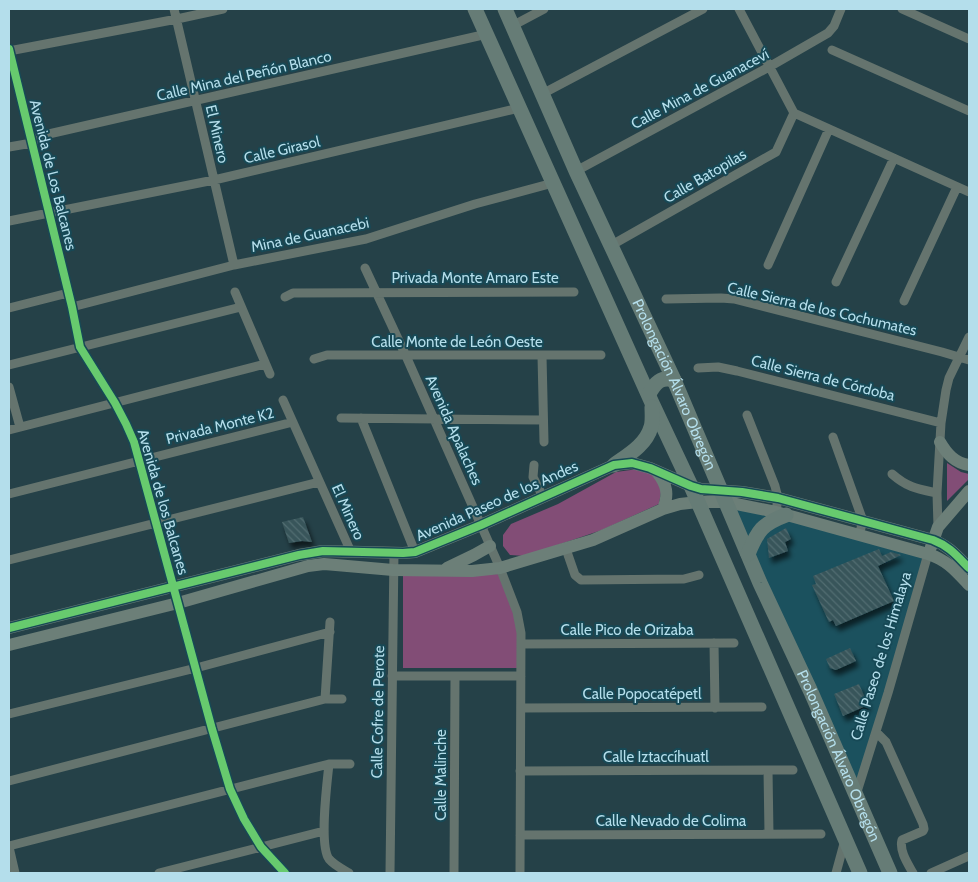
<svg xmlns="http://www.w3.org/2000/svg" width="978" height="882" font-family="Cabin,sans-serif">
  <defs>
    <pattern id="building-back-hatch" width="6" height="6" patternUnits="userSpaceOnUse" patternTransform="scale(1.25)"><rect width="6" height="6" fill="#38555a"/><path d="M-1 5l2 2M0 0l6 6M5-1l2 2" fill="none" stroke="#526d72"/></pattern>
    <filter id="shadow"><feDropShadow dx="3" dy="5.5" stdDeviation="2.5" flood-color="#0009"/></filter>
  </defs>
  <rect width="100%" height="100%" fill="#254148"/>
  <path fill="#1b515e" d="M726 502 928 554 856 795Z"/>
  <path fill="#824d76" d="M947 463 961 472 969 474V479L947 501Z
    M638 469 657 476 662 486 659 504 602 530 525 556 510 555 503 546V535L511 524 558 504 616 472Z
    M499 574 517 621 518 668H403V576Z"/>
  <path fill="url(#building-back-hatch)" filter="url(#shadow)" d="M303 517 312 542 302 541 289 543 282 522Z
    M786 528 791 539 785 542 788 551 769 558 767 539Z
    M879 549 882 556 891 552 901 555 878 566 894 601 836 626 833 620 829 622 812 585 816 584 813 576Z
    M850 648 856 661 836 670 830 668 826 659Z
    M859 684 868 705 843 716 834 694Z"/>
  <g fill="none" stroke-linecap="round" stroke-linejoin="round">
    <path stroke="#65746e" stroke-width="9" d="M174 9 234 265
      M739 9 794 113
      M902 9 969 39
      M512 26 544 9
      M9 49 72 307 80 347 115 403 126 424 134 442 212 729 230 789 244 819 261 847 285 873
      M832 50 969 111
      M9 51 177 19 223 9
      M542 94 703 9
      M794 113 969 192
      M9 147 32 143 40 136 487 34
      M576 171 769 67 828 33 834 26 841 9
      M9 221 214 180 519 108
      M610 246 776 152 794 113
      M768 265 829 129
      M365 268 406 356 500 568 517 612 521 633 520 873
      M836 282 894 158
      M235 292 270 374
      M285 297 293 293 574 292
      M666 299 721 298 734 299 942 352 969 360
      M904 301 957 187
      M72 307 234 265 366 239 475 204 553 183
      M9 308 68 293
      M542 356 544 442
      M314 359 327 355H601
      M9 365 241 307
      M698 368 718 367 737 371 941 423
      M9 387 20 427
      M283 400 351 552
      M747 415 775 486 778 498 776 512
      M341 418 543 420
      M361 418 415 552
      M9 430 265 364
      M833 437 863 521 859 535
      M534 465 533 477 543 497
      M892 474C908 488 918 489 937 493
      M9 494 293 422
      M938 527 937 493 941 423 946 390 949 378 969 337
      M566 549 575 575 581 580 684 579 699 575
      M9 560 319 482
      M714 643 715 708
      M521 644 734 643
      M392 676H521
      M325 699 330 622
      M521 708 762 707
      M9 714 196 668 330 632
      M876 732 886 742 923 824 924 829 923 831 902 840C899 851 908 864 913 873
      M329 764C327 783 319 845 329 859 334 865 342 869 349 873
      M768 770 769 834
      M520 771 793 770
      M9 781 325 699H342
      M856 795 888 693 928 554
      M520 835 821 834
      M9 846 329 764H350
      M9 847 15 873
      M159 873 324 831
      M390 873 394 552
      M454 873 455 676
      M836 873 845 840
      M931 873 969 856"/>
    <path stroke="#6c7f78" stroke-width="12" d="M940 442C947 454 955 463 969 465
      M657 472C667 485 669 494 663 509
      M931 547 938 527 969 491
      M447 568 474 555 490 546
      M9 628 299 555 323 551 403 553 415 552 481 525 614 465 632 463 650 468 691 486 701 489 742 492 778 498 933 540C949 546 957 556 969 568
      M9 645 178 603 308 566 324 564 336 565 393 570 472 571 500 568 593 540 663 509 680 504 698 502H726L776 512 928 554C947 560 956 571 969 585"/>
    <g stroke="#667c76" stroke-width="15">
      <path d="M475 9 652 403 691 486 860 873"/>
      <path id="s1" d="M505 9 576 171 674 380 760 583 811 692 890 873"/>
      <path d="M649 394C655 383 661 376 674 380"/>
      <path d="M614 465C628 455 646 445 651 427 653 421 652 413 652 407"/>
      <path d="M748 554C758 530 762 524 786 515"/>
    </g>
    <defs>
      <path id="cycleway" d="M9 49 72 307 80 347 115 403 126 424 134 442 212 729 230 789 244 819 261 847 285 873
        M9 628 299 555 323 551 403 553 415 552 481 525 614 465 632 463 650 468 691 486 701 489 742 492 778 498 933 540C949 546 957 556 969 568"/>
    </defs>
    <use href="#cycleway" stroke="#174956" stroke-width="11"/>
    <use href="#cycleway" stroke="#67ca6e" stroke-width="8"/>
  </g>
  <g text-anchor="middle" stroke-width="4" stroke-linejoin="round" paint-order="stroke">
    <g font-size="15" fill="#b4deeb" stroke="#174956">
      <text transform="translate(244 76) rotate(-13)" y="5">Calle Mina del Peñón Blanco</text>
      <text transform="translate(700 89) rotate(-28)" y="5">Calle Mina de Guanaceví</text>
      <text transform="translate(217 134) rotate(77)" y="5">El Minero</text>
      <text transform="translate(282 150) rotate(-13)" y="5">Calle Girasol</text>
      <text transform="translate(53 175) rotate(76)" y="5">Avenida de Los Balcanes</text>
      <text transform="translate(705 176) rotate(-30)" y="5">Calle Batopilas</text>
      <text transform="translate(310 235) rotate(-12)" y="5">Mina de Guanacebi</text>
      <text x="475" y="283">Privada Monte Amaro Este</text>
      <text transform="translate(822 309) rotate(13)" y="5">Calle Sierra de los Cochumates</text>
      <text x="457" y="347">Calle Monte de León Oeste</text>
      <text transform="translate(823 378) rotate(14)" y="5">Calle Sierra de Córdoba</text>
      <text dy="5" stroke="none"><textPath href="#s1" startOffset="412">Prolongación Álvaro Obregón</textPath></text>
      <text transform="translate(220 426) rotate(-14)" y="5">Privada Monte K2</text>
      <text transform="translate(454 430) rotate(66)" y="5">Avenida Apalaches</text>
      <text transform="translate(497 501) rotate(-24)" y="5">Avenida Paseo de los Andes</text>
      <text transform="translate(163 502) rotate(74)" y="5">Avenida de los Balcanes</text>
      <text transform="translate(348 512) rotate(66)" y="5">El Minero</text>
      <text x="627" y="635">Calle Pico de Orizaba</text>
      <text transform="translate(881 656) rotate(-73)" y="5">Calle Paseo de los Himalaya</text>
      <text x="642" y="699">Calle Popocatépetl</text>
      <text transform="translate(378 712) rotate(-89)" y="5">Calle Cofre de Perote</text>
      <text dy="5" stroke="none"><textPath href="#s1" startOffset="818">Prolongación Álvaro Obregón</textPath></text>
      <text x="656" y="762">Calle Iztaccíhuatl</text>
      <text transform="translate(441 775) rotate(-90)" y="5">Calle Malinche</text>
      <text x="671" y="826">Calle Nevado de Colima</text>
    </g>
  </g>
  <rect width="978" height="882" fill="none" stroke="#b4deeb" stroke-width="20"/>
</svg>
